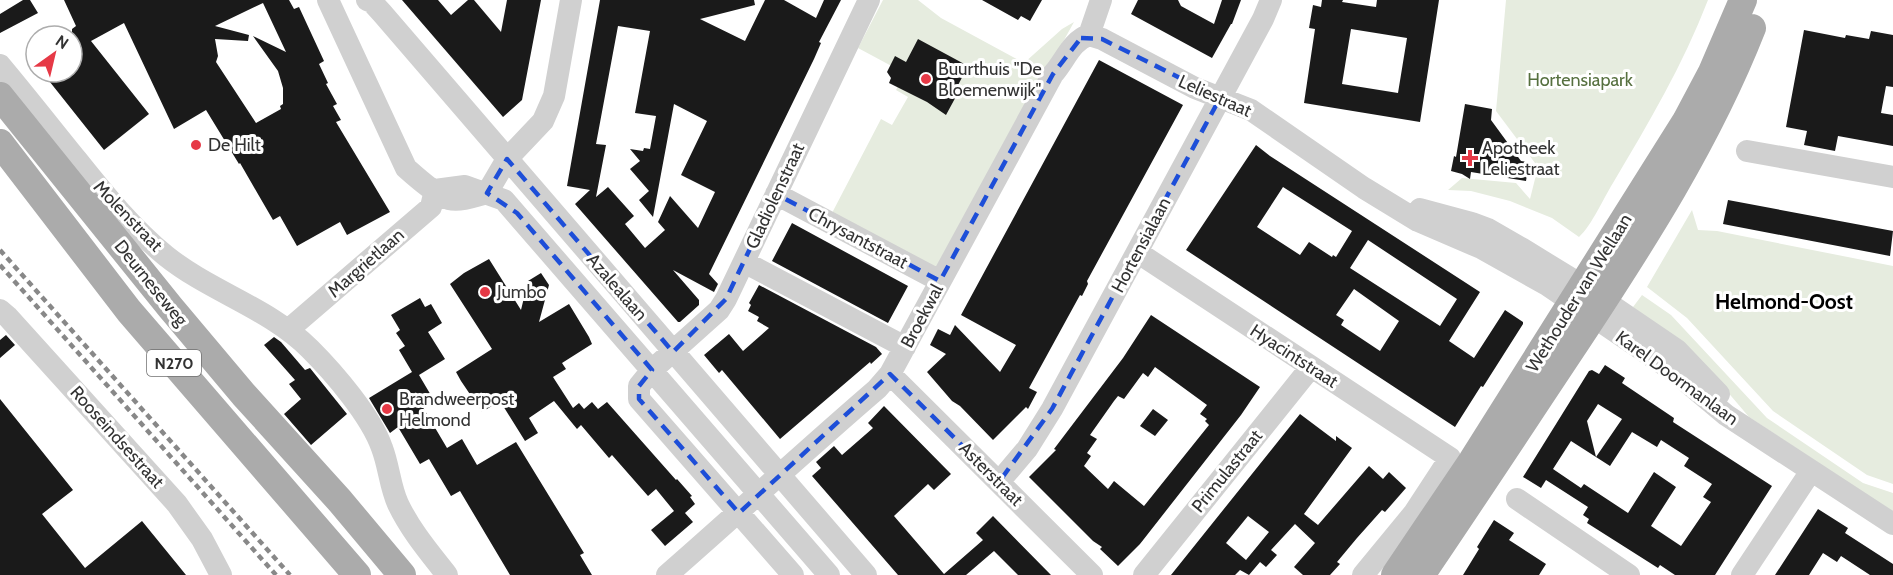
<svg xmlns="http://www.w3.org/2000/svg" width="1893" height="575" font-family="Cabin,sans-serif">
  <rect width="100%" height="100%" fill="#fff"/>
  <path fill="#e6ecdf" d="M883 0H918L941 18 1024 63 1062 29 1074 22 934 275 832 213 881 119 892 125 908 97 896 90 901 81 899 70 858 48Z
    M1506 0H1708C1683 65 1648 124 1613 183 1603 199 1592 225 1579 237L1552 218 1510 201 1471 191 1448 190 1462 178 1516 183 1530 199 1538 167 1496 111Z
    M1692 210 1698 230 1717 231 1893 266V484L1867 475 1773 411 1687 318 1647 287Z
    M1642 295 1671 315 1767 418 1863 483 1893 493V512L1749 417 1708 369 1633 307Z"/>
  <path fill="#1a1a1a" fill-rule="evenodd" d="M23 0H30L38 13 0 33V14Z
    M64 0H289L294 9 299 7 324 61 319 64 328 83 326 84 337 104 333 106 341 120 336 122 390 212 347 235 340 222 297 246 280 216 273 220 240 163 239 164 206 110 174 129 124 23 91 41 149 114 104 150 42 72H72V29L76 26ZM263 3 286 52 253 36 278 71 283 88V104L280 106 281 109 256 123 216 62 218 56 215 39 248 41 249 35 215 26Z
    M402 0H438L451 15 468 0H474L501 32 507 0H541L522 100 503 117Z
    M600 0H754L755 5 700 19 745 41 765 0H784L816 18 824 0H841L819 42 821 43 814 59 709 274 718 284 714 292 673 270 699 300V305L680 322H678L575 204 590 190 567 186ZM618 26 650 31 635 113 656 116 650 149 644 148 643 151 630 149 640 161 630 169 649 191 639 200 653 217 674 104 707 121 681 175 715 192 698 228 670 196 658 222 665 230 645 248 625 224 634 216 608 187 596 197 606 145 596 144Z
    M982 0H1042L1030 21 1021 16 1018 20Z
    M1138 0H1178L1181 6 1214 24 1222 0H1241L1232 24H1231L1212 58 1131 14Z
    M1322 0H1343L1342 2 1376 7 1377 0H1439L1420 122 1304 103 1315 29 1309 28 1313 5 1321 7ZM1351 29 1407 38 1398 93 1342 84Z
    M1804 30 1845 38 1846 35 1869 39 1871 31 1893 35V87L1886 86 1881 113 1893 115V146L1838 136 1835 151 1804 145 1807 131 1786 127Z
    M918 39 968 66 956 89 959 91 946 115 927 102 889 83 891 78 887 72 895 56 906 62Z
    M1099 60 1183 105 1087 281 1088 284 1082 296 1080 295 1029 388 1037 392 1028 409 1026 407 993 440 960 406 952 401 927 372 946 354 930 345 938 329 950 335 955 325 1000 372 1016 345 961 315Z
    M1465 104 1492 109 1491 120 1521 161 1529 162 1526 181 1471 172 1470 179 1462 174 1451 171 1454 156 1456 157Z
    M1256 145 1270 156 1480 292 1449 341 1474 358 1505 310 1523 322V324L1483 387 1481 386 1455 427 1186 250ZM1283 187 1352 231 1336 257 1333 255 1332 257 1309 242 1300 255 1257 227ZM1368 240 1457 299 1440 326 1350 268ZM1354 289 1399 321 1380 351 1341 325 1344 320 1336 315Z
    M1728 200 1893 231 1890 256 1723 224Z
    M792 223 908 286 888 323 772 261Z
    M489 259 521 310 528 281 541 273 549 285 539 322 569 304 589 337 592 344 562 363 566 369 553 377 573 408 579 403 584 409 592 402 598 409 607 402 676 480 677 479 692 496 690 497 695 504 685 513 693 522 665 546 651 530 674 511 656 489 648 496 612 455 609 458 581 425 577 429 554 401 529 418 538 433 525 441 500 401 482 412 461 381 456 372 492 349 450 284 464 273Z
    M759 285 876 347 882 354 871 364 870 362 780 439 722 370 719 373 704 355 729 334 743 351 769 328 757 321 759 317 748 311 751 305 749 303Z
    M420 298 425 307 431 304 442 323 428 332 445 359 419 375 432 397 421 404 447 448 462 439 477 465 516 442 584 553 580 555 592 575H510L460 491 451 496 429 459 420 464 398 427 390 433 369 398 412 372 399 350 405 346 396 333 400 330 391 315Z
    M1151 315 1260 387 1241 415 1140 544 1118 566 1100 549 1102 547 1093 541 1029 477 1056 450 1054 449 1123 358ZM1155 367 1207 405 1200 414 1207 419 1205 421 1209 425 1144 506 1114 481 1108 489 1084 466 1091 456 1087 453 1097 439 1090 435 1114 401 1118 396 1124 399 1143 373 1148 377Z
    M6 335 15 345 0 358V340Z
    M274 337 281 342 305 370 310 368 347 414 311 445 284 414 301 399 289 384 295 380 264 345Z
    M1605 365 1625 378 1622 383 1674 418 1673 422 1772 486 1715 575H1675L1660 565 1658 568 1587 523 1589 519 1583 515 1588 507 1546 480 1541 488 1523 477 1589 371 1592 370 1599 374ZM1598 404 1622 419 1596 457 1587 421ZM1632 432 1657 447 1661 440 1689 458 1684 466 1712 484 1703 497 1711 502 1681 546 1651 526 1676 487 1654 472 1628 513 1584 484 1581 488 1553 469 1571 441 1610 466Z
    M0 399 73 490 42 514 85 568 142 521 186 575H0Z
    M884 406 951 474 934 490 928 484 894 516 944 574 983 540 976 533 993 516 1051 575H1018L994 551 966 575H898L812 476 821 468 816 462 834 446 842 455 873 428 868 423Z
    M1153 409 1168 420 1155 436 1140 426Z
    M1300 414 1336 441V436L1352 448 1304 514 1318 525 1369 466 1383 479 1389 472 1406 488 1385 512 1382 510 1357 538 1337 562 1340 564 1330 575H1303L1294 567 1315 543 1295 524 1271 550 1277 555 1266 567 1260 562 1249 575 1240 570 1235 575H1171ZM1248 516 1269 532 1246 560 1226 543Z
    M1818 509 1848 528 1845 533 1893 564V575H1870L1841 556 1837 562 1823 553 1809 575H1775Z
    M1494 520 1514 533 1509 540 1546 564 1539 575H1463L1479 549 1477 547Z"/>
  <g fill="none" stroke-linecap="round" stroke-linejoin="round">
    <path stroke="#d0d0d0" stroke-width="22" d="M328 0 406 168C415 176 437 196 449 199 460 202 476 196 487 193L507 159 543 121 554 96 571 0
      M367 0 372 2 382 13 866 575
      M1089 35 1102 39 1195 88 1251 110 1364 188 1418 221 1481 248 1547 285 1676 373 1726 415 1893 524
      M0 65C26 96 51 128 77 160 104 194 132 228 166 256 211 292 269 308 310 349 334 373 371 416 382 448 389 466 390 487 398 504 411 531 429 552 447 575
      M1747 151 1893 177
      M435 190 465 186 504 200 829 575
      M776 194 940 281
      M1420 209 1472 223 1488 229 1521 248 1583 286 1677 350 1719 394
      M1137 252 1450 458 1414 513 1363 575
      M744 262 905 347
      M0 310 7 316 177 504 202 539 221 575
      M288 330 431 207 435 190
      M890 374 1092 575
      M999 482 1027 449 1052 409 1263 19 1271 0
      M1517 499 1629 575
      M667 575C738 513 806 450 877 389L890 374 1053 74C1065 61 1071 41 1089 35L1101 0
      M793 575 639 399V386L652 370 719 310 726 299 869 0
      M1144 575 1311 367
      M1742 575 1811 471"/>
    <path stroke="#ababab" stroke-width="28" d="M0 96 170 307 244 395 340 501 402 575
      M0 143 129 311 357 575
      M1395 575 1472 461 1686 121 1712 72 1743 0
      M1421 575C1474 497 1525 419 1577 341 1643 241 1708 140 1752 28"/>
    <path stroke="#888" stroke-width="4.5" stroke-dasharray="6 4.5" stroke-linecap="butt" d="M0 250 290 575
      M0 265 276 575"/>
  </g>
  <path fill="none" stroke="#1d4ed8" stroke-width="4.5" stroke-dasharray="12 8" stroke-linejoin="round" d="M1081 38 1102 39 1220 98 1052 409 999 482 890 374 739 513 639 399V386L652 370 517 213 487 193 507 159 673 352 726 299 776 194 940 281 1053 74Z"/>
  <g fill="#e63946" stroke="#fff" stroke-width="2">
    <circle cx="926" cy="79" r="6"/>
    <circle cx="196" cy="145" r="6"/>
    <path d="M1467 149h6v6h6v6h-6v6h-6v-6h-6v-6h6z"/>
    <circle cx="485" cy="292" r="6"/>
    <circle cx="387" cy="409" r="6"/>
  </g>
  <g text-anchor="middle" stroke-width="6" stroke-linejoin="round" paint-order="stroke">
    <rect fill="#fff" stroke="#707070" stroke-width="1.5" x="147" y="350" width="54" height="26" rx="4.5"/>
    <g font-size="16" font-weight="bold" fill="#333">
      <text x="174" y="369">N270</text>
    </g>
    <g font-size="18" fill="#333" stroke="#fff" text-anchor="start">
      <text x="938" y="75">Buurthuis "De<tspan x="938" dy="21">Bloemenwijk"</tspan></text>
      <text x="208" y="151">De Hilt</text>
      <text x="1482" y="154">Apotheek<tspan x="1482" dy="21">Leliestraat</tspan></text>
      <text x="497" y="298">Jumbo</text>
      <text x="399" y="405">Brandweerpost<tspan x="399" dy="21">Helmond</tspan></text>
    </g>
    <g font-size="18" fill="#56703f" stroke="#fff">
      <text x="1580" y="86">Hortensiapark</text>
    </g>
    <g font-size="18" fill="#333" stroke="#fff">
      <text transform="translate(1215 96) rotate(24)" y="6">Leliestraat</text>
      <text transform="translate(775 196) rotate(-65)" y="6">Gladiolenstraat</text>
      <text transform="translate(128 216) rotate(46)" y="6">Molenstraat</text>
      <text transform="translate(858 238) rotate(28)" y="6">Chrysantstraat</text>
      <text transform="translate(1141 245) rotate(-62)" y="6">Hortensialaan</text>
      <text transform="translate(366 263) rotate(-41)" y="6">Margrietlaan</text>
      <text transform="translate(151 283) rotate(51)" y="6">Deurneseweg</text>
      <text transform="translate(617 287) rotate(49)" y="6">Azalealaan</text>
      <text transform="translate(1579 293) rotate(-58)" y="6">Wethouder van Wellaan</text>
      <text transform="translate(922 316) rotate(-62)" y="6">Broekwal</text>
      <text transform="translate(1294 356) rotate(33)" y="6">Hyacintstraat</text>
      <text transform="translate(1677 378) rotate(36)" y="6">Karel Doormanlaan</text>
      <text transform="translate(117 437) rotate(48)" y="6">Rooseindsestraat</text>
      <text transform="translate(1227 471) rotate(-51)" y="6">Primulastraat</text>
      <text transform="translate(991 474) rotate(45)" y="6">Asterstraat</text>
    </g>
    <g font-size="21" font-weight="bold" fill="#000" stroke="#fff">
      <text x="1784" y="309">Helmond-Oost</text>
    </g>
  </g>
  <g transform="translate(54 54) rotate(34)"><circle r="28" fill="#ffffff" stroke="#adadad" stroke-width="1.5"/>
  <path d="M0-4.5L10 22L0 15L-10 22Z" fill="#e63946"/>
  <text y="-9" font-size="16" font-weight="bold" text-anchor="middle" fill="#333333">N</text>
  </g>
</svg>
